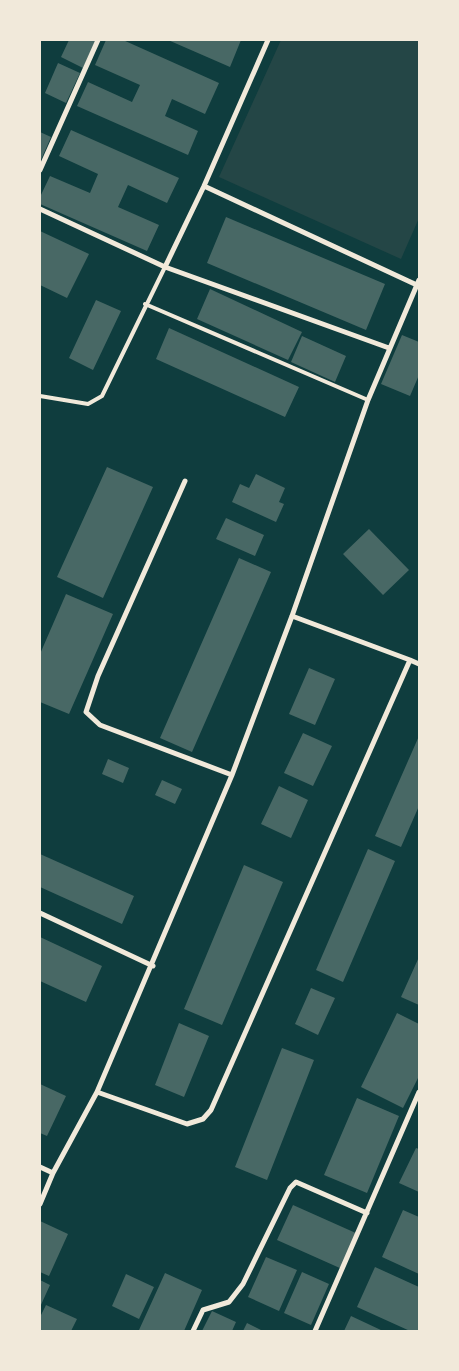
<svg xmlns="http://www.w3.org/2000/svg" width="459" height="1371" font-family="'Space Grotesk',sans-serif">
  <rect width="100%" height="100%" fill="#0f3d3e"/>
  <path fill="#244646" d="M281 40H419V218L401 259 219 177Z"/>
  <path fill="#486865" d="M69 40H96L83 68 61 57Z
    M106 40H123L219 83 205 114 172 99 165 116 198 131 188 155 77 106 88 82 132 102 140 85 95 65Z
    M168 40H241L230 67Z
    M58 63 80 73 66 103 45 93Z
    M71 130 179 178 167 203 128 185 118 207 159 225 147 251 40 204V197L50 176 90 193 98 174 59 156Z
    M40 132 51 137 40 162Z
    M226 217 385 284 366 330 207 263Z
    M40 231 89 254 67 298 40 285Z
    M210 289 302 332 288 360 197 319Z
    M96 300 121 311 93 370 69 358Z
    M169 328 299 387 285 417 156 359Z
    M402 335 419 342V375L410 396 381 384Z
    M302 336 346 356 335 382 291 362Z
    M107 467 153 487 103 598 57 577Z
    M256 474 285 488 279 502 284 504 276 522 232 502 240 484 249 488Z
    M226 518 264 535 255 556 216 539Z
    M369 529 409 570 383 595 343 554Z
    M239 558 271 572 192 752 160 738Z
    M66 594 113 614 69 714 40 702V654Z
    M309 668 335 679 315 725 289 714Z
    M303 733 332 746 313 786 284 773Z
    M419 736V806L401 847 375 836Z
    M108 759 129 768 123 783 102 774Z
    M162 780 182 789 175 804 155 795Z
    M279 786 308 800 291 838 261 824Z
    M368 849 395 861 343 982 316 970Z
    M40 854 134 896 122 924 40 887Z
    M244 865 283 882 222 1025 184 1009Z
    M40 937 102 966 86 1002 40 981Z
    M419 957V1005L401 997Z
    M311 988 335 998 318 1035 295 1024Z
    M397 1013 419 1024V1076L403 1108 361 1087Z
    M179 1023 209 1036 184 1097 155 1085Z
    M282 1048 314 1060 267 1180 235 1167Z
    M40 1084 66 1096 47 1136 40 1133Z
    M357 1098 399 1116 367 1193 324 1175Z
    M416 1148 419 1149V1192L399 1183Z
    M293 1205 358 1234 342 1269 277 1240Z
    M403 1210 419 1217V1274L382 1257Z
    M40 1221 68 1234 49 1276 40 1272Z
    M266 1257 297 1270 279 1311 248 1297Z
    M375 1267 419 1287V1331H410L357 1307Z
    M302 1272 329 1284 311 1325 284 1313Z
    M165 1273 202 1290 184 1331H142L139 1330Z
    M126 1274 154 1287 139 1319 112 1306Z
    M40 1280 50 1285 40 1307Z
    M46 1305 77 1319 71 1331H40V1317Z
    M212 1311 236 1322 232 1331H202Z
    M351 1316 383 1331H344Z
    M247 1323 263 1331H243Z"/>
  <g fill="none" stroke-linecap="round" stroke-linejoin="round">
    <path stroke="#f1e9da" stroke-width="4" d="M145 304 368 400
      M40 396 88 404 102 396 165 267"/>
    <path stroke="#f1e9da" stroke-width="5" d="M40 170 98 40
      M204 186 419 286
      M40 209 165 267 389 348
      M165 267 204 186 268 40
      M185 481 98 676 86 712 100 725 232 775
      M410 660 419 664
      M40 913 153 966
      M97 1092 232 775 292 616 368 400 419 280
      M40 1167 53 1173
      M40 1204 53 1173 97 1092 187 1124 203 1119 211 1110 410 660 292 616
      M193 1331 203 1310 229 1302 243 1284 290 1188 296 1182 367 1213
      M315 1331 419 1092"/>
  </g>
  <rect width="459" height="1371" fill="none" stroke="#f1e9da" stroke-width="82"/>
</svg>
